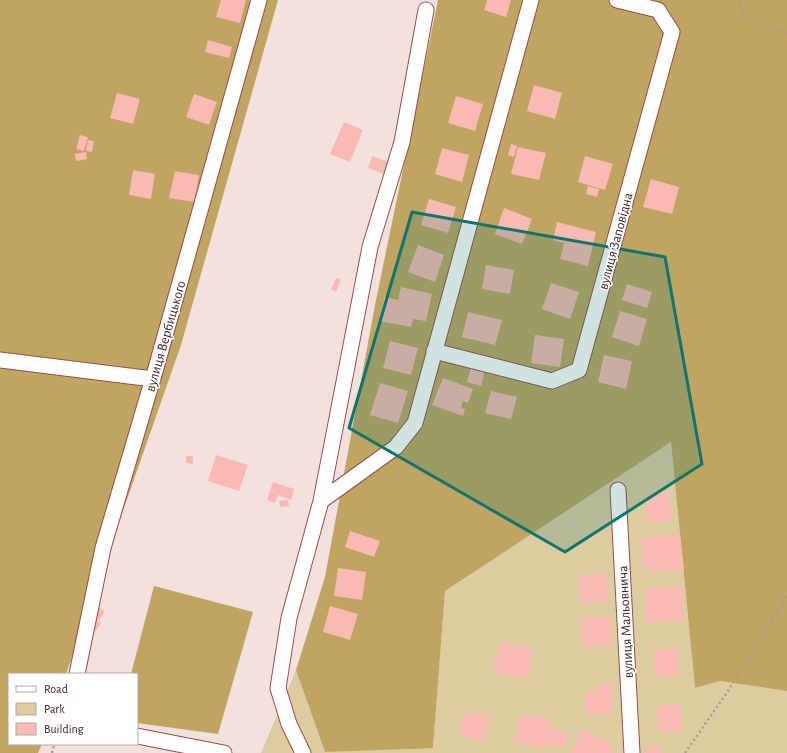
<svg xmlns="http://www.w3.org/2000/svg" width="787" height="753" font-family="'Alegreya Sans',sans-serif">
  <rect width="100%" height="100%" fill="#f3e1de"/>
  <path fill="#decca1" d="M671 441 695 688 720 681 787 691V753H261L296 670 325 752 433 747 445 591Z"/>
  <path fill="#bfa462" d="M0 0H278L181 345 66 674H9V744H42L38 753H0Z
    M438 0H787V691L720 681 695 688 671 442 445 591 433 748 325 752 296 670 325 577 375 305Z
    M154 586 253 612 218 734 137 723V674H131Z"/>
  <path fill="#f8bab2" d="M221 0H246L240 23 216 17Z
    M487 0H511L506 17 484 10Z
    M208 40 232 47 229 58 205 52Z
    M534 85 562 93 555 119 527 111Z
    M117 93 140 99 133 124 110 118Z
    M194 94 217 102 209 125 186 117Z
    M456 96 483 104 475 131 448 123Z
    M344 122 363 130 350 162 330 154Z
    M80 135 88 137 84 151 76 149Z
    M88 140 94 141 92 152 86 151Z
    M511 144 517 146 514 157 508 155Z
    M518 147 546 153 539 180 511 174Z
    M442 148 469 155 462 182 435 174Z
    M86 152 87 159 76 161 75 154Z
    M372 156 389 162 384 174 368 168Z
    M585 156 613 164 605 190 578 182Z
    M133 170 155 174 151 199 129 195Z
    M175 171 199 175 194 202 169 198Z
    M651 179 679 187 672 214 643 207Z
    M588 186 599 189 597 197 586 194Z
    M429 199 456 207 448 233 421 225Z
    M504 208 532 219 522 244 495 234Z
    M557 222 596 232 588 266 560 259 564 243 553 240Z
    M418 245 444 255 435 282 408 272Z
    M486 265 514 270 510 294 482 289Z
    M336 278 341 279 336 292 331 290Z
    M551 283 579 292 570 319 542 309Z
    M627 284 652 292 647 308 622 300Z
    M401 287 432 294 426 321 413 319 411 327 379 321 385 297 398 300Z
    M620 311 647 319 639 346 612 337Z
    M468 312 502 320 495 345 462 337Z
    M535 335 564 339 560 367 531 363Z
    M390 341 418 348 411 375 383 368Z
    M604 355 632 361 626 389 598 382Z
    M471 367 485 370 481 386 467 382Z
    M443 378 473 389 468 403 463 401 461 408 465 409 463 416 432 405Z
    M380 383 408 391 398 423 370 415Z
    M491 391 517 397 511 419 485 413Z
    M216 455 248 465 239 491 208 481Z
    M186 456H193V464L186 463Z
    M273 482 294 489 291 500 278 495 275 503 267 500Z
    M669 492 672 520 647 522 645 495Z
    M288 500 289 506 280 507 279 501Z
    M350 531 380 541 374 557 345 547Z
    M680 534 684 570 649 573 648 566 643 567 641 538Z
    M338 568 366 572 362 600 334 596Z
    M606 573 609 601 581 603 578 576Z
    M683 587V621L645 622V588Z
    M96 604 105 612 98 621 101 623 95 632 82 623Z
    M330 606 358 614 350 640 323 632Z
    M610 616 612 645 583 647 581 618Z
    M499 642 533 649 527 679 493 672Z
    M678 648 679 675 655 676 654 649Z
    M597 684H612V714H585V692H597Z
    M680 704 682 731 658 732 656 705Z
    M464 711 490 718 483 742 458 735Z
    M521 714 550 720 548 728 569 733 566 747 547 742 545 749 515 742Z
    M582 729 613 744 609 751 613 753H570Z
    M660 745 661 753H646L645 747Z"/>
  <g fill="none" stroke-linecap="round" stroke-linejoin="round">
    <defs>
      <path id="minor" d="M434 351 552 381 579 370 672 32 658 10 617 0
        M0 360 153 379
        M618 490 632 753
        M321 501 396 447 415 423 531 0
        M77 674 103 548 156 368 259 0
        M137 736 224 753
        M303 753 289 724 278 688 289 618 321 501 370 247 402 142 426 10"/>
    </defs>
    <use href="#minor" stroke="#9a4d45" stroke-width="17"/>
    <path stroke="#b09895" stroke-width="2.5" stroke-dasharray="2 3" stroke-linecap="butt" d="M740 0 743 14 787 34
      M52 753 54 744
      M685 753 728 691 787 596"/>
    <use href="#minor" stroke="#fff" stroke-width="15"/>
  </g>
  <path fill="#0f766e" fill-opacity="0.2" stroke="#0f766e" stroke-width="3" stroke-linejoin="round" d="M412 212 665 257 702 464 565 552 349 428Z"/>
  <g text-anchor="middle" stroke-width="3" stroke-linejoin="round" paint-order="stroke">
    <g font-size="14" fill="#45231f" stroke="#fff">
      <text transform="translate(615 241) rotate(-75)" y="5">вулиця Заповідна</text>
      <text transform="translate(165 336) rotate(-74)" y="5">вулиця Вербицького</text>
      <text transform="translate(625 622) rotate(-93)" y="5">вулиця Мальовнича</text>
    </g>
  </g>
  <rect x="8" y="673" width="130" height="72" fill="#ffffff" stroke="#b5a7a5"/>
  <rect x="16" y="686" width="20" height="6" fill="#ffffff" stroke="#b5a7a5"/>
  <text x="44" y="693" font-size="12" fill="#45231f">Road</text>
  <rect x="16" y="703" width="20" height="12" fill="#decca1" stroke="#b5a7a5"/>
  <text x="44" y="713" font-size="12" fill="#45231f">Park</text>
  <rect x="16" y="723" width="20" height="12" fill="#f8bab2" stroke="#b5a7a5"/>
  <text x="44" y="733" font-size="12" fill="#45231f">Building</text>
</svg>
